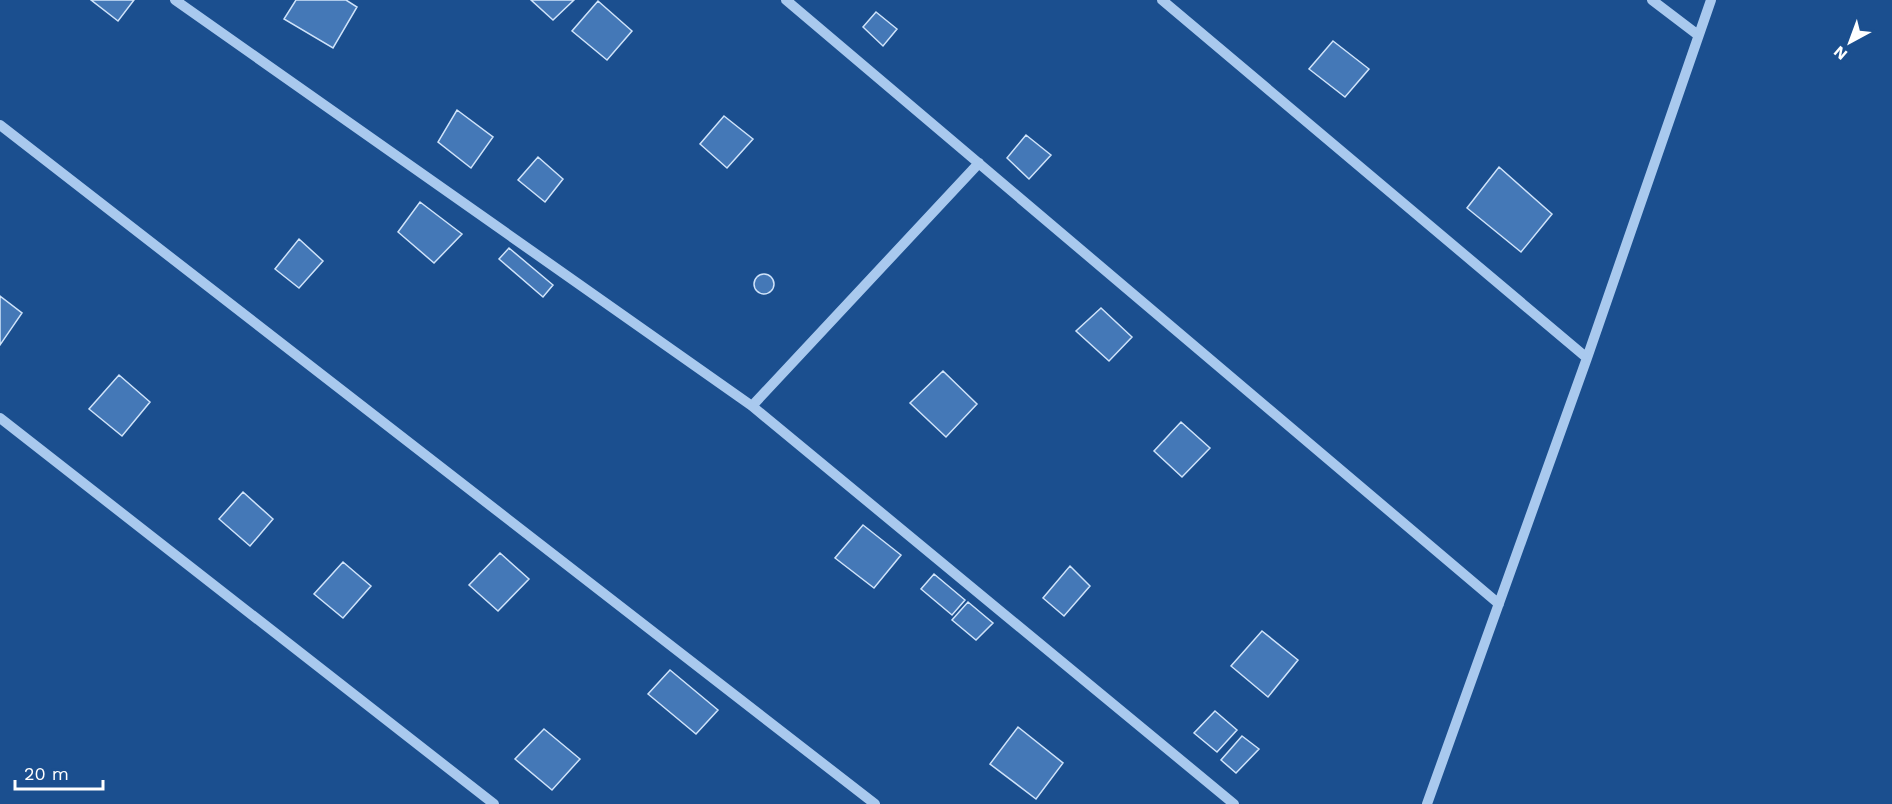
<svg xmlns="http://www.w3.org/2000/svg" width="1892" height="804" font-family="'Work Sans',sans-serif">
  <rect width="100%" height="100%" fill="#1b4f8f"/>
  <path fill="#4478b7" stroke="#cfe3fa" stroke-width="1.5" d="M91 0H134L118 21Z
    M296 0H346L357 7 333 48 284 19Z
    M531 0H574L553 20Z
    M598 1 632 31 607 60 572 31Z
    M876 12 897 29 883 46 863 27Z
    M1333 41 1369 69 1345 97 1309 69Z
    M457 110 493 137 471 168 438 142Z
    M724 116 753 139 727 168 700 144Z
    M1026 135 1051 155 1029 179 1007 158Z
    M538 157 563 179 545 202 518 180Z
    M1499 167 1552 214 1521 252 1467 208Z
    M420 202 462 234 434 263 398 232Z
    M299 239 323 261 299 288 275 269Z
    M509 248 553 285 543 297 499 259Z
    M754 284a10 10 0 1 1 20 0a10 10 0 1 1-20 0Z
    M0 296 22 313 0 345Z
    M1101 308 1132 337 1109 361 1076 331Z
    M943 371 977 404 946 437 910 403Z
    M119 375 150 402 122 436 89 409Z
    M1181 422 1210 448 1182 477 1154 451Z
    M243 492 273 519 250 546 219 519Z
    M863 525 901 555 874 588 835 558Z
    M500 553 529 579 498 611 469 585Z
    M343 562 371 586 343 618 314 594Z
    M1070 566 1090 586 1064 616 1043 598Z
    M934 574 965 600 952 615 921 589Z
    M968 602 993 623 976 640 952 620Z
    M1262 631 1298 660 1268 697 1231 666Z
    M670 670 718 710 696 734 648 694Z
    M1215 711 1237 730 1217 752 1194 733Z
    M1018 727 1063 763 1036 799 990 764Z
    M544 729 580 759 552 790 515 759Z
    M1242 736 1259 749 1236 773 1221 760Z"/>
  <g fill="none" stroke-linecap="round" stroke-linejoin="round">
    <path stroke="#a9c9ee" stroke-width="10" d="M175 0 752 406 1234 804
      M786 0 1499 604
      M1162 0 1587 358
      M1652 0 1698 35
      M0 125 875 804
      M752 406 979 163
      M0 418 494 804
      M1427 804 1587 358 1711 0"/>
  </g>
  <g transform="translate(1850 42) rotate(221)" stroke="#1b4f8f" stroke-width="4.5" paint-order="stroke">
  <path d="M0-4.5L10 22L0 15L-10 22Z" fill="#ffffff"/>
  <text y="-9" font-size="16" font-weight="bold" text-anchor="middle" fill="#ffffff">N</text>
  </g>
  <path d="M15 780v9h88v-9" fill="none" stroke="#ffffff" stroke-width="3"/>
  <text x="24" y="780" font-size="18" fill="#ffffff" stroke="#1b4f8f" stroke-width="4.5" paint-order="stroke">20 m</text>
</svg>
